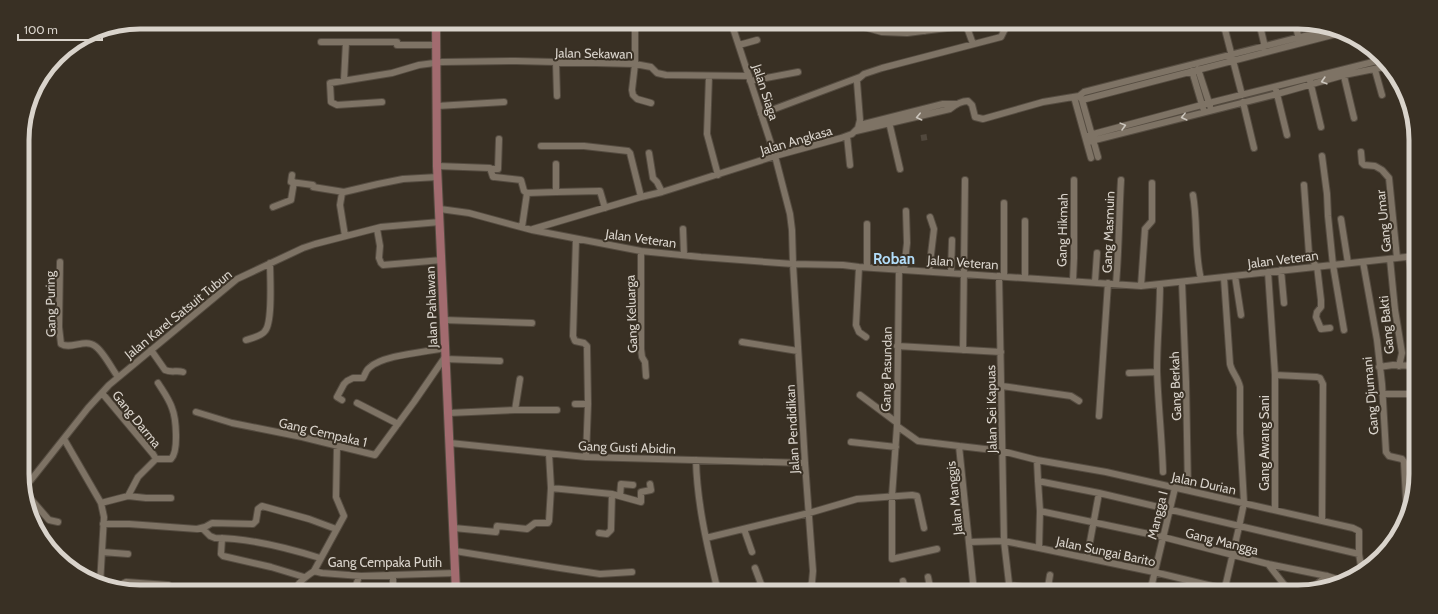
<svg xmlns="http://www.w3.org/2000/svg" width="1438" height="614" font-family="Cabin,sans-serif">
  <rect width="100%" height="100%" fill="#393024"/>
  <g fill="none" stroke-linecap="round" stroke-linejoin="round">
    <path stroke="#51483d" stroke-width="6" stroke-dasharray="6 3" stroke-linecap="butt" d="M921 138 927 137"/>
    <defs>
      <path id="minor" d="M436 22H497
        M635 22V64L632 90 633 95 637 99 651 103
        M695 22 731 24 812 23 860 26 882 32 907 33 955 27 974 22
        M731 22 775 156 790 214 792 230 793 264 805 463 813 571 812 582 808 592
        M965 22 973 44
        M1223 22 1242 95
        M1259 22 1265 47
        M1295 22 1299 40
        M925 31 926 22
        M321 42H397V45H436
        M739 45 757 40
        M556 63 557 96
        M1198 69 1210 106
        M1375 70 1382 95
        M1192 71 1203 108
        M1343 72 1354 118
        M709 76 707 134 718 175
        M344 80 346 42
        M750 81 798 72
        M1310 81 1321 127
        M1276 90 1287 135
        M1079 96 1084 92 1332 29
        M1074 97 1091 158
        M1082 100 1098 157
        M382 102 337 105 331 102 330 83 392 73 419 65 442 62 516 61 635 64 651 67 657 73 666 75 749 76
        M1243 102 1254 148
        M437 106 504 102
        M761 114 860 77
        M889 122 900 169
        M860 125 943 104H956
        M856 131 950 109C956 104 961 101 968 101L972 105 975 117 983 119 1043 102 1079 96 1082 100 1344 32
        M847 136 850 165
        M1086 136 1209 103 1381 60
        M1087 142 1277 94 1344 75 1389 66
        M541 146H584L628 151 630 153 641 197
        M1361 152 1362 163 1364 165 1375 166 1382 170 1389 178 1397 258
        M649 153 653 178 657 182 662 192
        M1322 156 1327 194 1328 216 1333 265 1344 330
        M437 166 490 168 493 177H495L521 180 524 191 527 193
        M491 169H498L499 139
        M292 175 291 182 313 185V187L344 192
        M1304 185 1309 254 1313 255 1315 267
        M556 192 600 191 605 208
        M1193 195C1198 223 1194 251 1201 279
        M273 207 291 200 294 182
        M440 209 469 213 532 230 641 251 701 257 793 264 843 265 859 267 1141 286 1415 256
        M1341 219 1348 263
        M522 227 527 193 556 192V164
        M377 229 380 246 379 258 381 263 383 265 442 260
        M533 229 641 197 662 192 775 156 841 138 852 134 858 128 860 120 857 82V80L864 74 882 68 1001 37 1005 29V22
        M683 229 684 255
        M345 236 340 205 342 193 344 192 378 184 403 179 438 177
        M576 239 573 336 575 341 584 343 587 346 588 404 586 457
        M641 251V349L642 357 645 362 646 376
        M1409 257 1415 299
        M1390 259 1395 310 1402 353 1399 366
        M60 262 59 327 61 344C71 350 85 338 95 346 103 351 112 369 118 377
        M1363 262 1377 340 1382 384 1386 452 1389 456 1402 459 1404 462 1407 517
        M1317 266 1321 300V307L1317 312 1316 317 1321 329 1330 328
        M859 267 856 325 859 332 866 337
        M867 267V224
        M899 269 897 426 918 441 959 446
        M904 270 907 243 906 211
        M1281 270 1284 303
        M929 271 934 229 930 217
        M1268 272 1275 375 1317 377 1320 378 1323 384 1322 521
        M951 273 952 240
        M999 276 1004 541 1010 592
        M1004 276V203
        M1235 276 1241 315
        M1025 277V221
        M1224 278 1230 364C1232 373 1238 377 1240 387V433L1244 503 1239 527 1224 592
        M1073 280 1074 258V180
        M1095 282 1097 253
        M1182 282 1186 382 1188 490
        M1116 284C1119 249 1119 215 1121 180
        M1160 284C1160 312 1157 341 1157 370 1158 404 1162 438 1163 472
        M1141 286 1145 229 1152 221V183
        M444 320 532 323
        M246 340C252 338 262 336 265 331 273 322 270 276 270 263
        M742 342 798 351
        M897 346 1001 352
        M151 350 165 370C171 373 177 370 183 372
        M963 350 965 180
        M445 359 500 361
        M1379 367 1393 365 1416 366
        M1129 373 1157 372
        M1002 386 1071 396 1079 401
        M102 393 153 454 156 459
        M1382 394H1413
        M860 395 896 422
        M342 400 337 397 344 384 347 381 353 378H363C365 375 366 370 369 368 382 355 426 352 445 348
        M357 403 398 424
        M575 404H588
        M515 410H557
        M196 412 232 423 302 437 375 455 414 402 445 357
        M449 413 515 410 520 379
        M1099 416 1108 283
        M897 426 892 496V559L937 549
        M64 439 101 503 104 517 100 584
        M851 442 896 447
        M450 443 586 457 805 463
        M696 460C697 505 708 549 718 592
        M1037 460 1038 481 1099 493 1359 554
        M1038 481 1040 511 1163 537 1268 564 1327 576 1344 581
        M551 488 612 494 611 530 607 534 599 533
        M23 490 88 408 109 385 237 279 303 248 315 244 381 227 440 222
        M23 490 49 520 58 522
        M612 494 641 502V492L651 490 650 484
        M128 496 146 498H171
        M620 496 621 484 633 485
        M101 503 128 496 138 477 156 459H171C179 451 176 418 172 408 169 399 163 391 158 383
        M1275 510V375
        M103 524H129L197 529 205 527 212 523 253 524 256 521 258 509 262 506 309 519 336 529
        M202 528 210 536 215 538C249 538 288 548 320 558
        M454 528 496 532 497 526 527 529 535 523H548L549 521 551 488 549 454
        M744 529 752 552
        M222 538 221 554 223 556 271 567 304 577
        M706 538 809 513 857 499 912 495 917 496 924 528
        M969 542 1004 541 1039 548 1154 572 1237 592
        M1039 548 1040 511
        M455 551 560 568 600 574 632 572
        M102 552 128 554
        M1087 558 1099 493
        M1268 564 1290 592
        M755 568 764 592
        M314 571 344 516 336 497 337 446
        M393 576V592
        M928 577 931 592
        M903 581 906 592
        M1009 585 1044 590 1048 587 1050 575
        M116 587 126 582 168 585
        M679 587 682 592
        M1308 591 1327 576
        M295 592C298 581 306 577 314 571L322 573 361 576 456 573
        M354 592 359 576
        M974 592 959 446 1002 451 1037 460 1106 472 1353 528 1359 531V554L1362 572
        M1150 592 1175 488"/>
      <path id="major" d="M436 22 437 166 456 592"/>
    </defs>
    <use href="#minor" stroke="#554c41" stroke-width="8"/>
    <use href="#major" stroke="#554c41" stroke-width="10"/>
    <use href="#minor" stroke="#7e7365" stroke-width="6"/>
    <use href="#major" stroke="#a26b6f" stroke-width="8"/>
  </g>
  <defs><path id="oneway-chevron" d="M-2-3.5L2.5 0L-2 3.5" fill="none" stroke-width="1.6" stroke-linecap="round" stroke-linejoin="round"/></defs>
  <g stroke="#cbc5bc">
    <use href="#oneway-chevron" transform="translate(1324 81) rotate(164)"/>
    <use href="#oneway-chevron" transform="translate(919 117) rotate(167)"/>
    <use href="#oneway-chevron" transform="translate(1184 117) rotate(166)"/>
    <use href="#oneway-chevron" transform="translate(1123 126) rotate(-15)"/>
  </g>
  <g text-anchor="middle" stroke-width="4" stroke-linejoin="round" paint-order="stroke">
    <g font-size="13" fill="#d9d3cb" stroke="#393024">
      <text transform="translate(594 53) rotate(1)" y="5">Jalan Sekawan</text>
      <text transform="translate(766 92) rotate(72)" y="5">Jalan Siaga</text>
      <text transform="translate(796 140) rotate(-16)" y="5">Jalan Angkasa</text>
      <text transform="translate(1383 221) rotate(-96)" y="5">Gang Umar</text>
      <text transform="translate(1062 230) rotate(-89)" y="5">Gang Hikmah</text>
      <text transform="translate(1108 232) rotate(-88)" y="5">Gang Masmuin</text>
      <text transform="translate(641 238) rotate(8)" y="5">Jalan Veteran</text>
      <text transform="translate(1283 259) rotate(-7)" y="5">Jalan Veteran</text>
      <text transform="translate(963 262) rotate(4)" y="5">Jalan Veteran</text>
      <text transform="translate(50 304) rotate(-91)" y="5">Gang Puring</text>
      <text transform="translate(431 307) rotate(-92)" y="5">Jalan Pahlawan</text>
      <text transform="translate(178 314) rotate(-39)" y="5">Jalan Karel Satsuit Tubun</text>
      <text transform="translate(631 314) rotate(-92)" y="5">Gang Keluarga</text>
      <text transform="translate(1386 325) rotate(-96)" y="5">Gang Bakti</text>
      <text transform="translate(886 369) rotate(-89)" y="5">Gang Pasundan</text>
      <text transform="translate(1175 386) rotate(-92)" y="5">Gang Berkah</text>
      <text transform="translate(1370 396) rotate(-95)" y="5">Gang Djumani</text>
      <text transform="translate(991 409) rotate(-91)" y="5">Jalan Sei Kapuas</text>
      <text transform="translate(137 419) rotate(51)" y="5">Gang Darma</text>
      <text transform="translate(792 429) rotate(-93)" y="5">Jalan Pendidikan</text>
      <text transform="translate(323 432) rotate(13)" y="5">Gang Cempaka 1</text>
      <text transform="translate(1264 443) rotate(-90)" y="5">Gang Awang Sani</text>
      <text transform="translate(627 447) rotate(2)" y="5">Gang Gusti Abidin</text>
      <text transform="translate(1204 483) rotate(12)" y="5">Jalan Durian</text>
      <text transform="translate(954 498) rotate(-96)" y="5">Jalan Manggis</text>
      <text transform="translate(1157 515) rotate(-76)" y="5">Mangga I</text>
      <text transform="translate(1222 541) rotate(14)" y="5">Gang Mangga</text>
      <text transform="translate(1106 551) rotate(12)" y="5">Jalan Sungai Barito</text>
      <text x="385" y="567">Gang Cempaka Putih</text>
    </g>
    <g font-size="15" font-weight="bold" fill="#b2ddfa" stroke="#393024">
      <text x="894" y="264">Roban</text>
    </g>
  </g>
  <path d="M0 0H1438V614H0ZM140 29H1298A111 111 0 0 1 1409 140V474A111 111 0 0 1 1298 585H140A111 111 0 0 1 29 474V140A111 111 0 0 1 140 29Z" fill="#393024" fill-rule="evenodd"/>
  <path fill="none" stroke="#d9d3cb" stroke-width="5" d="M140 29H1298A111 111 0 0 1 1409 140V474A111 111 0 0 1 1298 585H140A111 111 0 0 1 29 474V140A111 111 0 0 1 140 29Z"/>
  <path d="M18 34v6h84v-6" fill="none" stroke="#d9d3cb" stroke-width="2"/>
  <text x="24" y="34" font-size="12" fill="#d9d3cb" stroke="#393024" stroke-width="3" paint-order="stroke">100 m</text>
</svg>
